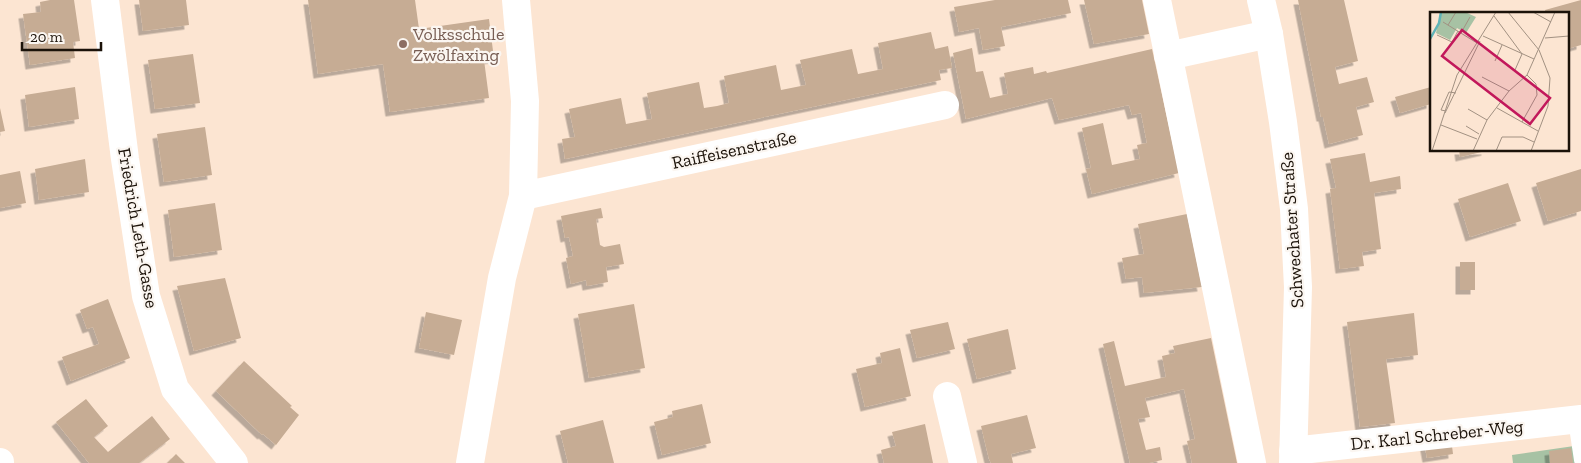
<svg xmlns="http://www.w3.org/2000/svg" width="1581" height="463" font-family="'Zilla Slab',serif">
  <defs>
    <filter id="shadow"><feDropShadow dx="-4.5" dy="4.5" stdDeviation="0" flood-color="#0004"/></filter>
  </defs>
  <rect width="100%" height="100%" fill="#fce5d2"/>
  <path fill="#a7c2a4" d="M1581 445V463H1513L1512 455Z"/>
  <path fill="#c6ac94" filter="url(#shadow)" d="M50 0H74L80 41 73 42 75 58 30 65 23 14 41 12 40 2Z
    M139 0H186L189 25 143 31Z
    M308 0H415L419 29 489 19 494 59 484 60 489 98 390 112 383 64 318 74Z
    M995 0H1068L1071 13 1001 27 1005 46 983 50 979 28 959 32 954 7Z
    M1084 0H1142L1149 34 1094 44Z
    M1298 0H1344L1358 61 1335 67 1339 84 1367 77 1374 102 1356 107 1363 135 1329 144 1323 117H1321Z
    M1581 0V45L1567 49V14H1546L1545 10Z
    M931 32 935 49 948 46 952 68 939 70 941 80 565 159 562 139 575 137 569 109 621 98 626 124 652 119 647 93 699 82 704 108 717 106 729 103 724 76 776 65 781 90 806 85 800 60 852 49 858 74 883 69 878 43Z
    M972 48 976 72 983 71 990 98 1008 94 1004 73 1033 67 1034 74 1046 71 1047 73 1152 49 1179 173 1092 194 1086 169 1091 168 1082 128 1103 123 1112 165 1140 159 1137 145 1147 143 1141 113 1132 115 1129 105 1059 120 1052 98 966 119 953 53Z
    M193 54 200 103 155 109 148 60Z
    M75 87 79 119 29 127 25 95Z
    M1431 87V104L1400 113 1395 97Z
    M0 108 5 131 0 132Z
    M205 127 212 175 164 182 157 134Z
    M1459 150H1486V151L1460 157Z
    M1365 153 1370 182 1400 176 1401 189 1374 193 1381 249 1362 252 1364 266 1340 269 1330 189 1336 188 1330 159Z
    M85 159 89 192 39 200 35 169Z
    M1581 169V211L1548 221 1536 183Z
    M20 171 26 203 0 208V175Z
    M1508 183 1521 221 1470 237 1458 199Z
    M215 203 222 250 174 257 168 210Z
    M601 208 603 218 596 219 600 245 604 247 620 244 624 264 606 267 608 282 587 286 586 280 571 284 566 258 573 256 569 237 565 238 561 216Z
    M1187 214 1202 287 1144 293 1142 277 1126 279 1122 258 1144 254 1138 224Z
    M1460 262H1475V290H1460Z
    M225 278 241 338 194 351 177 286Z
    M108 299 130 358 71 381 62 357 99 344 93 327 87 329 80 310Z
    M634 304 645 368 589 378 578 314Z
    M426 312 462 320 454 355 419 348Z
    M1414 313 1418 355 1386 359 1395 423 1360 427 1347 322Z
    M948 322 955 349 917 358 910 330Z
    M1008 329 1016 369 977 379 967 339Z
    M1211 338 1237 463H1192L1187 441 1195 439 1184 389 1145 398 1150 417 1138 419 1146 450 1160 447 1162 460 1149 463H1130L1103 344 1114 341 1125 386 1166 377 1162 356 1175 353 1173 346Z
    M900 348 911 396 865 407 856 369 882 363 880 353Z
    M244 361 292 406 290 407 299 415 276 445 263 434 262 435 216 391Z
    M86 399 108 426 94 437 108 452 152 416 170 439 139 463H89L56 422Z
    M702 404 711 443 662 455 654 422 673 417 672 411Z
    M1027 415 1036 448 1011 454 1013 463H991L989 459 981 426Z
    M603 420 614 463H568L560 431Z
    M925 424 933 463H884L881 450 896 446 892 432Z
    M1451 438 1453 454 1427 458 1424 442Z
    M1571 448 1573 463H1550L1549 451Z
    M176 454 185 463H167Z"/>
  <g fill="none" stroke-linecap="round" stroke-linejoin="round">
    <path stroke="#fff" stroke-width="14" d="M1575 420 1581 460"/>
    <path stroke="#fff" stroke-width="28" d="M105 0 125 159 146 296 175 389 234 463
      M1157 0 1252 463
      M1168 56 1269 34
      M523 196 945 105
      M947 396 963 463
      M1293 451 1581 419
      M0 462V463
      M470 463 502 278 523 196 525 101 516 0"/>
    <path stroke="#fff" stroke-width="28" d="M1261 0 1269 34 1283 122 1294 209 1298 287 1293 463"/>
  </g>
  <circle fill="#8d6e63" stroke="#fbf6f1" stroke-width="2" cx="403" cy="44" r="5"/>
  <g text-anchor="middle" stroke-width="4.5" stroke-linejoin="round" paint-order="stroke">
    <g font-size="18" fill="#785e54" stroke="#fbf6f1" text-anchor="start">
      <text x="413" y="40">Volksschule<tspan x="413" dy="21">Zwölfaxing</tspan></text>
    </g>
    <g font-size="18" fill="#1b1209" stroke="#fbf6f1">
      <text transform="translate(734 150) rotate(-12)" y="6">Raiffeisenstraße</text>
      <text transform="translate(138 228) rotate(80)" y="6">Friedrich Leth-Gasse</text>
      <text transform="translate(1292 230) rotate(-94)" y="6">Schwechater Straße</text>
      <text transform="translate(1437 435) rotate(-6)" y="6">Dr. Karl Schreber-Weg</text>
    </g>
  </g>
  <g transform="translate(1430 12)">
    <rect width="139" height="139" fill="#fce5d2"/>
    <path d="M11 0H35L46 5 36 21 27 16 20 28 6 21Z" fill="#a7c2a4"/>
    <path fill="none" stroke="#60b4b8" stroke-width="2.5" d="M0 27 9 11 11 0"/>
    <path fill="none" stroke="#a29182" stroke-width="1" d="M78 0 109 38 120 66 118 94 101 139M103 0 121 10M64 4 92 42M13 10 47 31M18 13 26 0M31 21 40 5M7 23 22 30 28 19M53 24 104 47M115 26 139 24M65 49 72 33M85 58 92 42M52 65 79 79M67 96 108 119M38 97 57 108M16 99 11 98 19 80 26 81M15 101 50 29M92 110 107 83 106 72 97 63M11 113 47 127M36 114 49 122M2 139 27 63 66 0M43 139 57 108 79 79 97 63 125 0M66 139 72 125H93L104 130"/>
    <path fill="#c2185b" fill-opacity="0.15" stroke="#c2185b" stroke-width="2.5" d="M32 18 120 86 100 112 12 44Z"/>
    <rect width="139" height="139" fill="none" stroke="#1b1209" stroke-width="2.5"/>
  </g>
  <path d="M22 42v8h79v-8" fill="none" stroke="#1b1209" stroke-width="2.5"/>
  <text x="30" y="42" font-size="15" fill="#1b1209" stroke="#fbf6f1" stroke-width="4" paint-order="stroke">20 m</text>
</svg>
